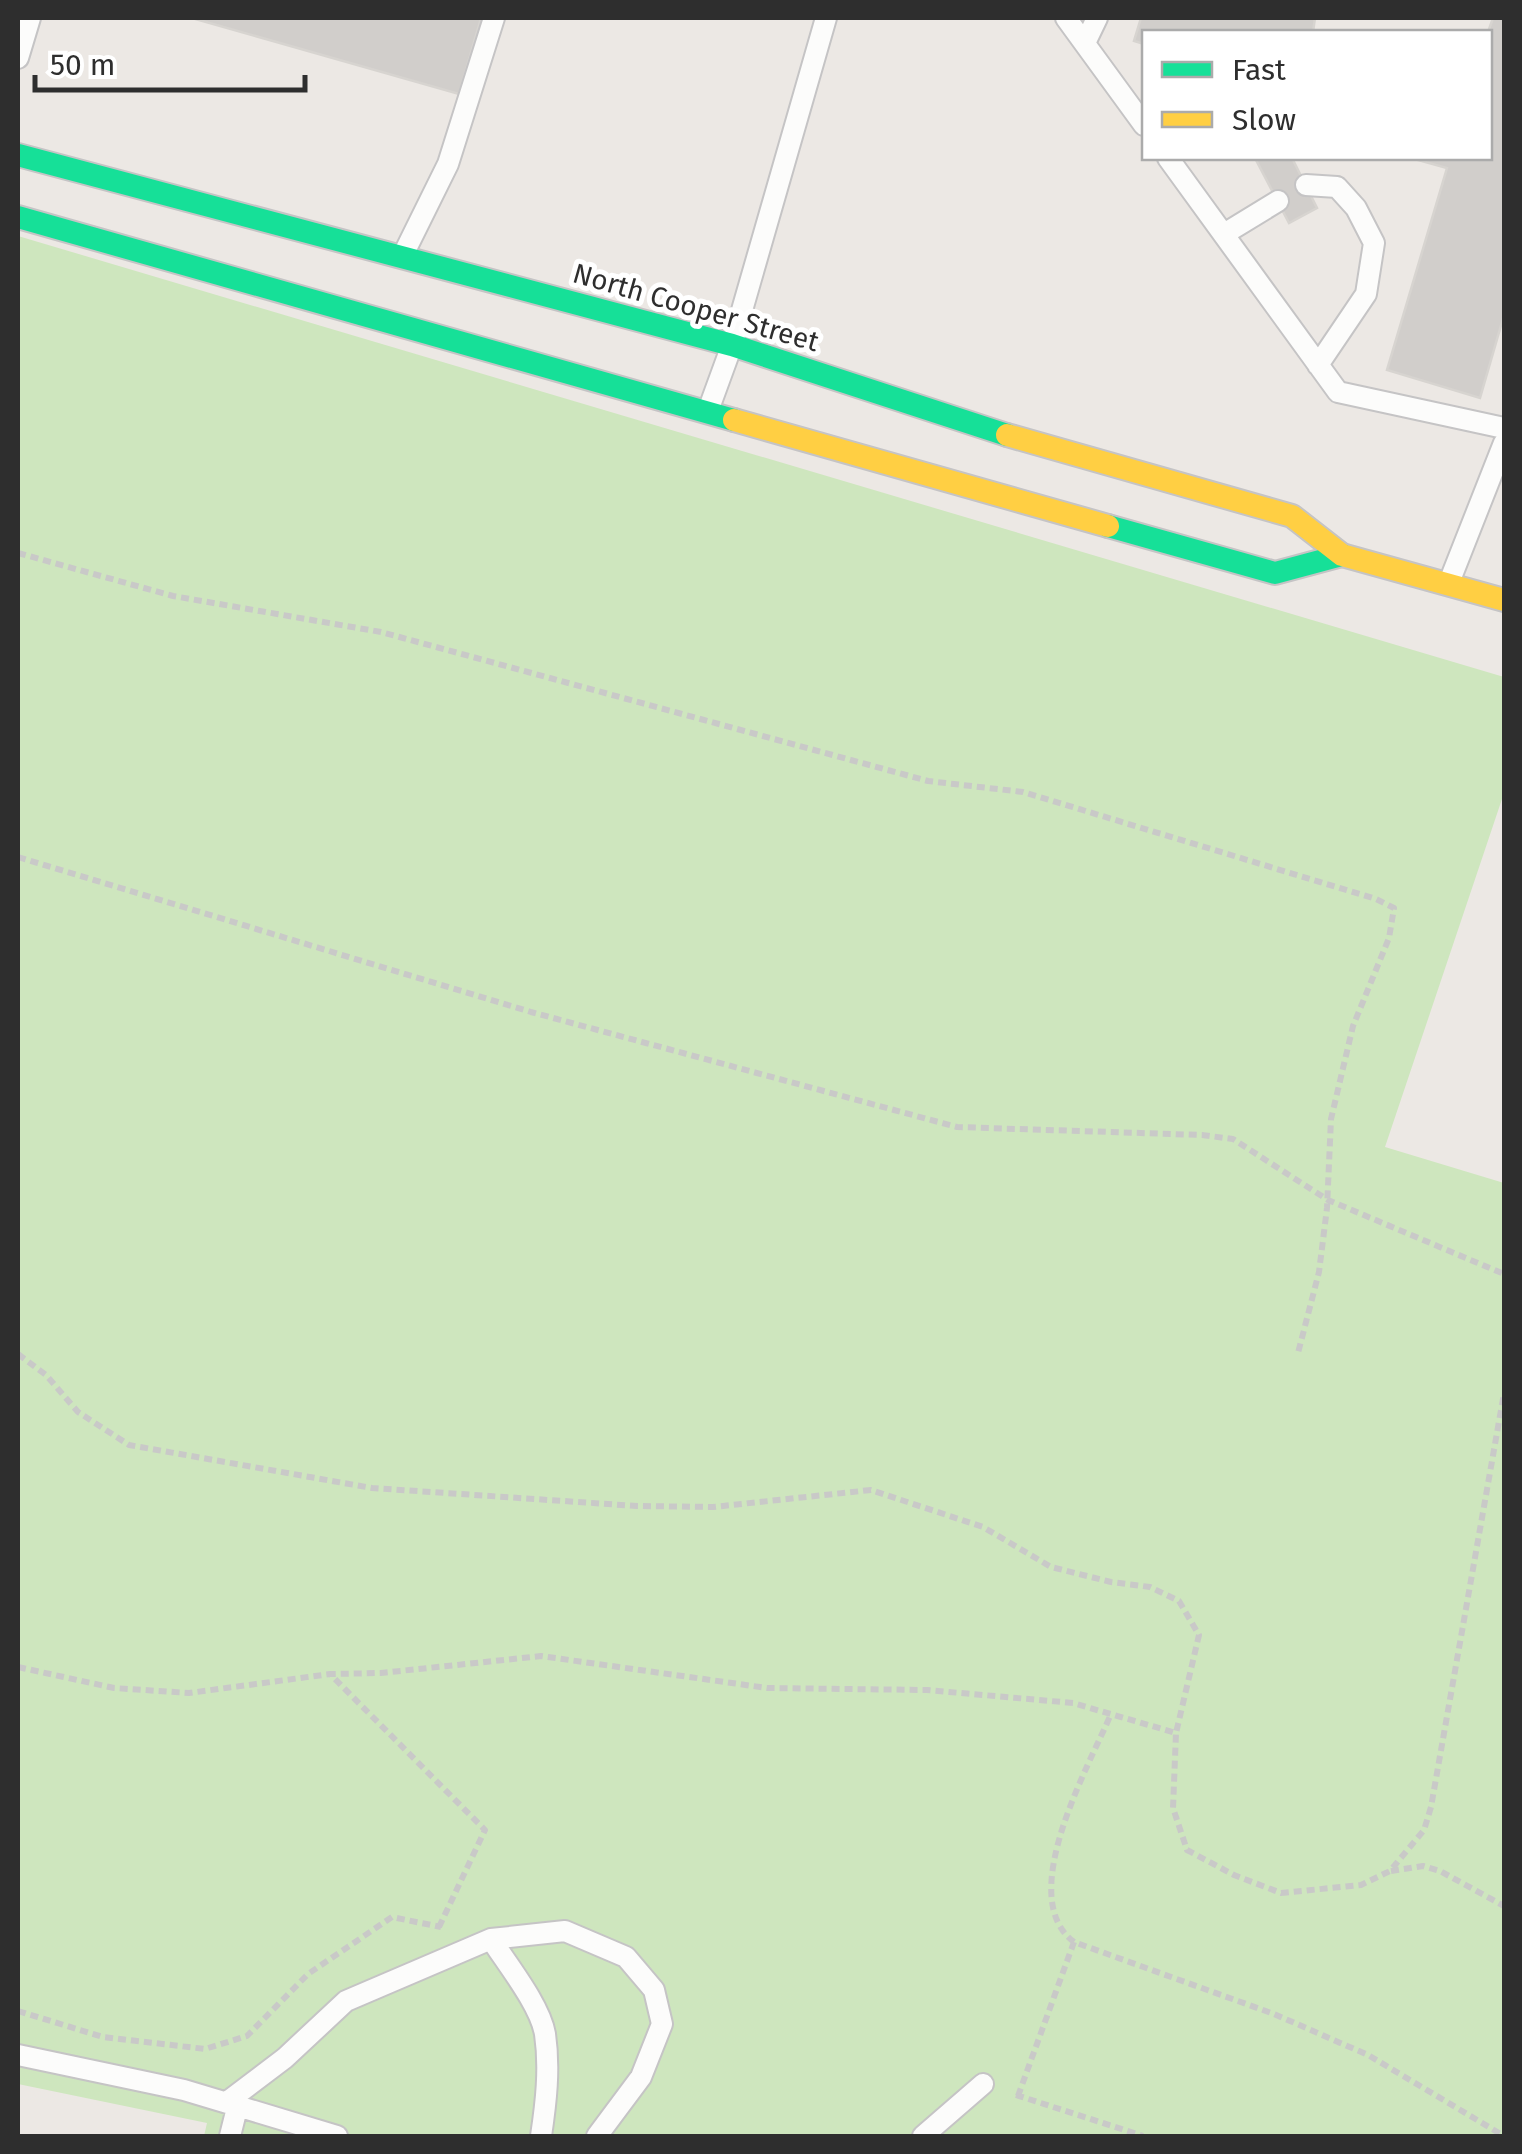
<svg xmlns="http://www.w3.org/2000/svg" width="1522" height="2154" font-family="'Fira Sans',sans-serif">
  <rect width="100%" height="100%" fill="#ece8e4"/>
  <path fill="#cee6be" d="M18 236 1504 677V793L1385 1147 1504 1183V2136H204L207 2123 18 2084Z"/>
  <path fill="#d1cecb" stroke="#d7d4d0" stroke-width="2.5" d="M192 18H481L459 94Z
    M1141 18H1315L1313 32H1144V44L1134 41Z
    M1493 18H1504V315L1480 398 1387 370 1447 168 1411 158H1490L1488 32Z
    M1255 158H1292L1317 208 1289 223Z"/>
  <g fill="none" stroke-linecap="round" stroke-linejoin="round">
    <defs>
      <path id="lane" d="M1066 18 1144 125
        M1085 43 1097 18
        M18 58 30 18
        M1168 158 1338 392 1504 428
        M1306 185 1337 187 1356 208 1374 243 1366 294 1318 365
        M1224 234 1278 201
        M404 253 448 164 494 18
        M709 408 732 345 826 18
        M1450 580 1504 443
        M491 1939C507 1964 540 2005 545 2034 550 2068 546 2103 541 2136
        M18 2055 184 2090 337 2136
        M227 2102 285 2058 346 2001 491 1939 565 1931 626 1957 654 1990 662 2024 641 2077 597 2136
        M230 2136 238 2104
        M923 2136 983 2084"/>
      <path id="fast" d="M18 155 732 345 1007 435
        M18 217 734 420
        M1108 526 1275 573 1342 555"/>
      <path id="slow" d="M734 420 1108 526
        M1007 435 1292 516 1342 555 1504 600"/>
    </defs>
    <use href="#lane" stroke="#c5c4c5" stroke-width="24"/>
    <use href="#fast" stroke="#c5c4c5" stroke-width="26"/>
    <use href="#slow" stroke="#c5c4c5" stroke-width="26"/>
    <path stroke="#c9c9c8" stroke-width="6" stroke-dasharray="8 5" stroke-linecap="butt" d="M18 553 173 596 381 632 928 781 1023 792 1376 899 1394 908 1389 938 1353 1026 1331 1119 1327 1208 1319 1272 1298 1353
      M18 857 531 1012 957 1127 1202 1135 1233 1139 1328 1200 1504 1274
      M18 1354 46 1375 78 1412 129 1445 372 1488 637 1506 713 1507 871 1490 983 1527 1051 1567 1111 1582 1150 1587 1179 1601 1199 1635 1176 1733
      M18 1667 114 1688 189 1693 330 1674
      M1391 1871 1423 1866 1440 1871 1504 1906
      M439 1927 485 1830 330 1674 381 1673 541 1656 767 1688 927 1690 1073 1703 1176 1733 1173 1808 1187 1850 1234 1875 1281 1893 1361 1885 1390 1871 1424 1830 1431 1807 1504 1393
      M1074 1942C1014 1897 1089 1766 1111 1714
      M18 2011 103 2037 205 2049 247 2036 308 1974 392 1917 441 1927
      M1016 2095 1143 2136
      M1018 2096 1074 1942 1274 2014 1368 2055 1504 2136"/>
    <use href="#lane" stroke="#fcfcfb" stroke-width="20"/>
    <use href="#fast" stroke="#16e098" stroke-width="22"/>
    <use href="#slow" stroke="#ffcf43" stroke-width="22"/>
  </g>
  <g text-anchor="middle" stroke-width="10" stroke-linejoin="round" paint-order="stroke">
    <g font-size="28" fill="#2e2e2e" stroke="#fff">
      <text transform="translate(696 307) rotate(16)" y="10">North Cooper Street</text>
    </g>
  </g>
  <rect width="1522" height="2154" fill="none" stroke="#2e2e2e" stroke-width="40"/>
  <rect x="1142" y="30" width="350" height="130" fill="#ffffff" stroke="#ababab" stroke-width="2.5"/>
  <rect x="1162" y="62" width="50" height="15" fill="#16e098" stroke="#ababab" stroke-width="2.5"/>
  <text x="1232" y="80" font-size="30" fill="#2e2e2e">Fast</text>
  <rect x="1162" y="112" width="50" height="15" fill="#ffcf43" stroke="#ababab" stroke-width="2.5"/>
  <text x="1232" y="130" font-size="30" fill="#2e2e2e">Slow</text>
  <path d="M35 75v15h270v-15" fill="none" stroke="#2e2e2e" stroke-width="5"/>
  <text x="50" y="75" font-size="30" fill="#2e2e2e" stroke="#ffffff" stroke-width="8" paint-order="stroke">50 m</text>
</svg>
